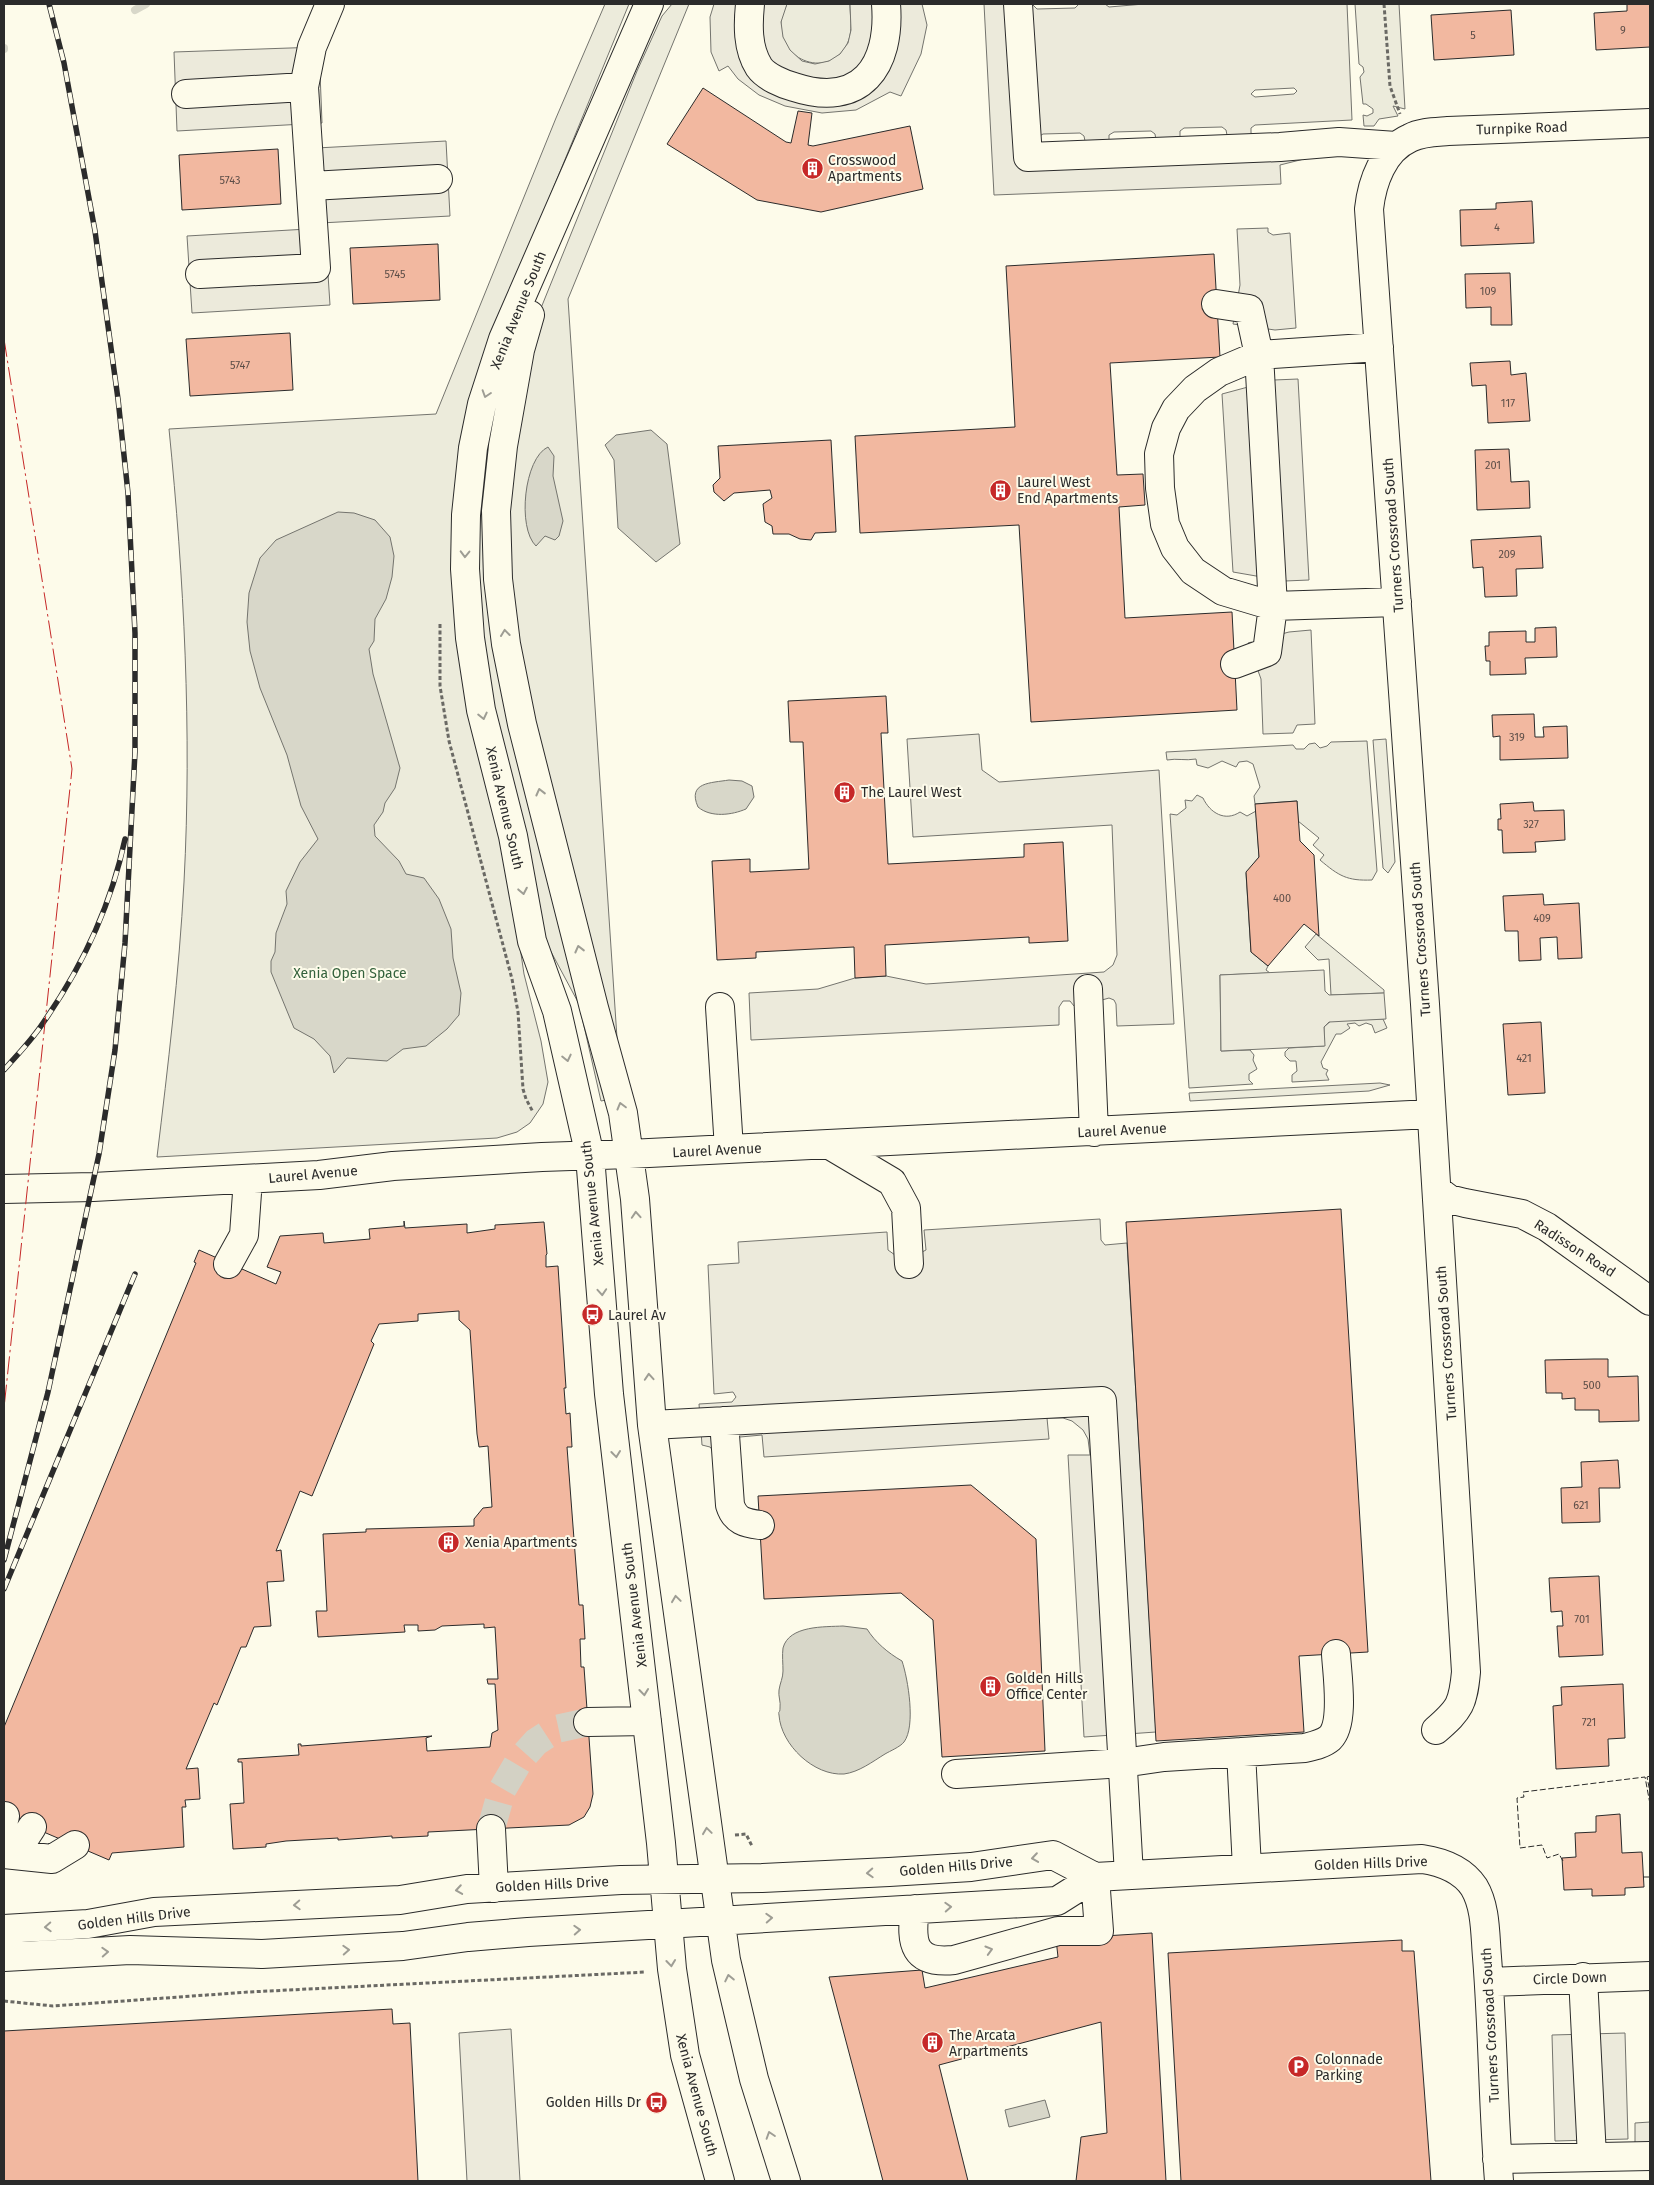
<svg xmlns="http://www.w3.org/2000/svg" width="1654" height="2185" font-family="'Fira Sans',sans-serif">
  <rect width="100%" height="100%" fill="#fdfbea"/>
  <path fill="#ecebdb" stroke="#74746e" d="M605 4H629L543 213 461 476 506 853 524 974 541 1041 548 1082 543 1104 530 1123 517 1132 497 1138 157 1157C168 1066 179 974 184 882 192 731 184 579 169 429L436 414 556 118Z
    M672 4H689L568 299 618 1053 513 641 508 487 541 308 637 71 662 16Z
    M787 4H850C850 16 853 31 848 42 831 81 777 61 781 22 781 16 785 9 787 4Z
    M1355 4H1399L1405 109 1393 106 1398 116 1379 119 1374 126H1364L1363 115 1367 116 1373 113V109L1366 104H1363L1360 77 1364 72 1363 67 1359 64Z
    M501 392 488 520 606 1100 601 1101 579 1004 549 948 544 932 492 721 475 586 485 430Z
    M1386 739 1395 862 1388 873 1383 868 1373 740Z
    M1367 741 1377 871 1372 880C1347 881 1339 876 1320 860L1324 855 1313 845 1319 838 1298 821 1297 801 1255 804 1254 796 1260 787 1253 764 1247 761 1239 762 1236 767 1222 761 1208 768 1197 765 1196 759C1185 761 1177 758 1167 760L1166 752 1293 745 1296 749H1304L1309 744 1315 743 1320 748 1327 746 1331 742Z
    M1197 795 1203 798C1210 813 1225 822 1240 812L1247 816 1256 811 1259 857 1246 873 1251 952 1268 966 1266 970 1270 973 1220 975 1221 1051 1250 1050 1254 1055 1253 1060 1257 1069 1249 1074V1080L1253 1084 1189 1088 1170 814 1177 815 1186 808 1185 800 1192 801Z
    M1316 934 1384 990V993L1331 995 1329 959 1318 960 1305 947Z
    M1383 1019 1387 1028 1375 1033 1372 1025 1366 1023 1359 1026 1355 1023 1347 1024 1350 1028 1341 1034H1336L1321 1062 1323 1068 1328 1070 1326 1074 1329 1080 1292 1082V1075L1297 1071 1296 1061H1290L1285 1056V1052L1289 1048 1324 1046V1027L1332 1020Z
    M1380 1083 1390 1085 1369 1091 1190 1101 1189 1093Z"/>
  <path fill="#eceadb" stroke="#74746e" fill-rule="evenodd" d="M714 4H787L781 22 783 37 790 50 802 61 815 64 829 61 840 54 848 43 851 30 850 4H922L927 25 921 54 901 96 890 92 856 110 822 113 785 106 759 95 738 79 728 66 719 71 711 52 710 17Z
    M984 4H1032L1037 9 1075 8 1079 4H1105L1109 7 1144 4H1347L1352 120 1255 125 1251 128V133L1255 136 1302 131 1304 159 1280 165 1281 184 994 195ZM1294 88 1297 91 1294 94 1255 97 1251 94 1255 90ZM1222 127 1226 130 1227 135 1222 139 1184 140 1180 137V131L1184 128ZM1151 131 1155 134 1156 140 1109 141V135L1114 132ZM1080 133 1084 136 1085 141 1043 146 1038 143V137L1043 134Z
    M319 47 322 123 177 131 174 52Z
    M446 141 450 216 302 224 298 149Z
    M325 228 330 305 192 313 187 236Z
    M1268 228V232L1273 235 1290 233 1296 328 1275 330 1233 324 1240 285 1237 229Z
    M1298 379 1309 580 1285 581 1233 572 1222 394 1274 380Z
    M1311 630 1315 724 1297 725 1293 733 1263 734 1261 679 1248 643 1289 632Z
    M979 734 982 770 999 782 1159 770 1174 1024 1117 1026 1116 1004 1114 1000 1109 998 1102 1000 1100 1006H1074L1070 1001H1063L1059 1007V1025L751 1040 749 993 818 989 855 978 886 976 926 984 1104 972 1113 965 1117 955 1112 825 913 837 907 739Z
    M1324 970 1325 991 1329 995 1384 993 1386 1019 1329 1022 1324 1027 1325 1046 1221 1051 1220 975Z
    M1100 1219 1101 1240 1105 1245 1127 1243 1156 1732 1084 1737 1068 1455H1090L1088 1439 1083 1430 1072 1421 1063 1418H1047L1049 1439 764 1457 762 1435 740 1437 715 1453 710 1447 702 1445 699 1404 732 1402 736 1397 733 1392 714 1394 708 1265 739 1263 738 1242 887 1232 888 1250 895 1255 900 1249 920 1253 926 1250 924 1230Z
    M511 2029 520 2181H467L459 2033Z
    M1625 2033 1628 2139 1555 2141 1552 2035Z
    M1650 2122V2150H1635V2123Z"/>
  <path fill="#d8d7c9" stroke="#74746e" d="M651 430 667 444 680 544 656 562 618 528 614 460 605 445 616 435Z
    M548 447 554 456 553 476 563 521 559 536 555 540 545 536 536 546C517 528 524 458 548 447Z
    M338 512 354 513 375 520 390 537 394 556 392 577 386 599 375 619 374 641 369 649 373 674 400 768 395 788 385 803 383 812 374 825 375 836 399 861 406 874 424 878 439 899 451 929 453 958 461 993 459 1015 447 1029 426 1046 403 1049 387 1061 347 1058 334 1073 330 1056 314 1039 294 1028 271 972V961L275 952 276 933 287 904 286 891 300 862 318 839 301 806 287 755 260 688 250 651 247 622 249 593 260 558 276 540Z
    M729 780 742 781 752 786 754 797 746 809C732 815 711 818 698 807 687 782 711 783 729 780Z
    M843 1626 867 1629C875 1642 888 1653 902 1661 908 1679 916 1726 904 1742 900 1747 890 1751 885 1754 872 1762 859 1772 844 1774 814 1776 781 1745 779 1715 778 1710 780 1714 780 1708 781 1702 778 1696 779 1690 780 1683 783 1678 783 1671 783 1664 782 1655 783 1648 789 1625 825 1627 843 1626Z
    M1045 2100 1050 2117 1009 2127 1005 2110Z"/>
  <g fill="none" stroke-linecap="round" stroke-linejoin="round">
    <path stroke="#d8d7c9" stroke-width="8" d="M135 10 146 4
      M4 49V48"/>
  </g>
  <path fill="#f2b8a0" stroke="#2b2b2b" d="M1627 4H1650V47L1596 50 1594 13 1627 11Z
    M1511 10 1514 55 1434 60 1431 15Z
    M703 88 786 142 791 143 798 111 812 113 808 145 813 146 910 126 923 189 821 212 757 200 667 144Z
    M278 149 281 204 182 210 179 155Z
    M1532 201 1534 243 1461 246 1460 210 1496 209V203Z
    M438 244 440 300 353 304 350 248Z
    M1214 254 1220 357 1110 363 1117 475 1143 474 1145 505 1119 507 1125 618 1232 612 1237 710 1031 722 1019 525 860 533 855 436 1015 427 1006 266Z
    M1510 273 1512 325H1491V307L1466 308 1465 274Z
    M290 333 293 390 190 396 186 339Z
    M1510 361 1511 375 1526 373 1530 421 1488 423 1486 385 1472 386 1470 363Z
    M831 440 836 532 815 533 811 540 800 539 789 534H773L772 526 765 522 763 504 772 498 770 490 734 493 724 501 714 492 713 485 720 478 718 446Z
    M1509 449 1511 482 1529 481 1530 508 1477 510 1475 450Z
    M1541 536 1543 568 1516 569 1517 596 1485 597 1483 567 1473 568 1471 540Z
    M1556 627 1557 657 1525 658 1526 674 1490 675V661H1486L1485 646H1489V632L1526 631V642H1535V628Z
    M886 696 888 733H881L888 864 1024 857V844L1063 842 1068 941 1029 943V937L885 945 886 976 855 978 854 947 756 952V958L717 960 712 861 750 859V872L809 869 803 742H790L788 701Z
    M1534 714 1535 737H1544L1543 727 1567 726 1568 758 1500 760V736L1493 737 1492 715Z
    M1297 801 1300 841 1314 855 1319 936 1304 924 1268 966 1251 952 1246 872 1259 857 1255 804Z
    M1533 802 1534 811 1564 810 1565 840 1535 842 1536 852 1503 853 1502 830H1498V819H1501L1500 804Z
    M1543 894 1544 905 1579 903 1582 958 1558 959 1557 937 1540 938 1541 960 1519 961 1518 931H1505L1503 896Z
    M1541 1022 1545 1093 1508 1095 1503 1024Z
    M1341 1209 1368 1652 1299 1656 1304 1732 1156 1741 1126 1222Z
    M404 1221 405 1228 467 1224V1233L495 1229V1225L544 1222 547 1254 546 1255V1267L558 1266 566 1388H564L566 1414 570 1413 572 1447H567L579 1605H583L585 1639H580L581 1667H584L593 1794 590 1807 584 1817 569 1825 428 1832V1836L392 1838V1836L338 1840V1838L286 1841 266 1844V1847L233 1849 230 1804 244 1803 242 1762H238V1759L299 1755 298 1744H301V1746L432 1736 426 1738 427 1751 490 1747 492 1733 498 1730 495 1684H488L487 1679H498L495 1627 484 1628V1624L442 1626 435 1630 418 1631V1625H404L405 1632 318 1637 316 1611H327L323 1534 366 1532V1529L474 1526V1519L483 1508 492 1507 488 1446 479 1447 477 1434 470 1330 459 1320V1311L418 1314V1321L379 1324 371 1341 374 1344 312 1496 300 1491 276 1551 281 1550 284 1581 267 1582 271 1626 254 1627 246 1647H241L217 1705 214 1703 186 1769 198 1768 200 1799 185 1800 186 1807H182L184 1847 112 1853 109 1860 4 1815V1727L196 1263 194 1262 199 1250 276 1284 281 1272 267 1267 280 1236 323 1233 324 1243 370 1239 369 1229 404 1226Z
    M1594 1359H1608V1377L1638 1376 1639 1421 1599 1422V1410H1575V1398L1562 1399V1393H1546L1545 1360Z
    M1618 1460 1620 1488H1599L1600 1522 1562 1523 1561 1488 1582 1487 1581 1462Z
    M971 1485 1036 1539 1045 1751 942 1757 933 1620 901 1593 764 1599 758 1496Z
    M1599 1576 1603 1655 1559 1657 1557 1626H1563L1562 1611 1551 1612 1549 1578Z
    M1623 1684 1625 1738 1608 1739 1609 1766 1556 1769 1553 1706 1562 1705 1561 1687Z
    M1620 1814 1622 1853 1642 1852 1644 1887 1625 1888V1895L1592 1896V1889L1564 1890 1562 1858 1576 1857 1575 1833 1596 1832V1816Z
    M1152 1933 1166 2181H1076L1081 2137 1107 2133 1101 2022 939 2065 968 2181H883L829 1977 922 1970 925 1988 1058 1957 1056 1939Z
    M1402 1940V1951H1414L1431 2181H1181L1168 1953Z
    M392 2009 393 2024 410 2023 418 2181H4V2031Z"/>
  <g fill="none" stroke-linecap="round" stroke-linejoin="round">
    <path stroke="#d3d1c4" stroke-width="28" stroke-dasharray="28 14" stroke-linecap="butt" d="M491 1829 502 1790 519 1761 536 1742 556 1729 588 1722"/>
    <defs>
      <path id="minor" d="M649 4 503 339 482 404 473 448 466 515 465 569 470 638 481 710 513 836 532 941 557 1011 590 1156 609 1394 661 1843 672 1969 685 2055 720 2181
        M750 4C748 24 747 48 759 67 766 77 783 84 794 87 861 109 891 66 886 4
        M1018 4 1028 157 1280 147 1339 142 1396 146
        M186 94 304 87
        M311 186 438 179
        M200 274 316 268 304 87 312 47 330 4
        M1216 304 1249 309 1259 355 1273 606 1267 652 1235 664
        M530 315 520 350 503 446 496 511 498 579 506 644 522 724 594 1008 623 1113 635 1199 652 1425 726 1960 754 2079 786 2181
        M1379 347 1259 355 1219 372 1195 389 1176 409 1166 428 1159 454 1160 488 1165 524 1175 548 1193 571 1223 591 1273 606 1397 602
        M1088 989 1094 1132
        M720 1007 729 1149
        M828 1144 892 1182 906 1208 909 1264
        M4 1189 93 1187 319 1175 393 1166 542 1157 629 1154 1431 1114
        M1437 1190 1449 1199 1465 1203 1522 1214 1547 1227 1650 1301
        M228 1264 244 1235 248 1179
        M724 1421 730 1505C735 1521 745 1523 760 1525
        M652 1425 1102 1401 1129 1875
        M588 1722 647 1721
        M1436 1730C1460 1709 1463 1704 1466 1672L1425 1004 1369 209C1372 182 1383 150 1410 138 1421 132 1436 132 1448 131L1650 123
        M1241 1752 1247 1868
        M956 1774 1123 1763 1164 1757 1305 1748C1313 1746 1323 1744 1330 1738 1345 1723 1337 1674 1336 1654
        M4 1820 5 1816
        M491 1829 494 1888
        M4 1847 23 1841 32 1827
        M4 1854 52 1859 75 1845
        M915 1909C910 1944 914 1964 954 1960L1058 1931H1099L1095 1877
        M4 1929 88 1924 154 1912 400 1900 467 1889 621 1880 762 1878 889 1872 971 1867 1053 1855 1095 1877
        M4 1957 130 1950 262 1954 403 1946 468 1937 528 1932 1057 1901 1095 1877 1422 1859C1442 1862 1462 1869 1474 1887 1486 1907 1485 1934 1487 1957 1493 2032 1493 2107 1499 2181
        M1583 1977 1592 2157
        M1489 1982 1650 1976
        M1497 2159 1650 2156"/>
    </defs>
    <use href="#minor" stroke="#2b2b2b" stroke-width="30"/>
    <path stroke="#6a6964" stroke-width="3" stroke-dasharray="4 2.5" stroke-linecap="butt" d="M1384 4 1390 86 1400 114
      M440 624V686L449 741 512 979 518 1012 523 1089 526 1099 533 1112
      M735 1835 746 1834 752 1846
      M4 2001 53 2006 249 1992 646 1972"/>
    <use href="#minor" stroke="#fdfbea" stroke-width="28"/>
    <defs>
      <path id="rail" d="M4 1070C17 1055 32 1040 43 1023 82 967 111 906 125 839
        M4 1560 48 1392 99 1154 115 1050 125 943 135 752V633L128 493 118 399 95 231 64 63 49 4
        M4 1589 135 1274"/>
    </defs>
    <use href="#rail" stroke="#2b2b2b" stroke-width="5.5"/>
    <use href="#rail" stroke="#fdfbea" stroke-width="4" stroke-dasharray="11" stroke-linecap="butt"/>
    <path stroke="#2b2b2b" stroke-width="1" stroke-dasharray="6 2.5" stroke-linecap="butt" d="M1650 1776 1647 1777 1650 1792
      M1563 1861 1559 1854 1547 1858 1542 1845 1520 1848 1517 1798 1524 1797 1523 1792 1645 1777 1650 1804
      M1643 1877H1650"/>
    <path stroke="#c62828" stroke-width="1" stroke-dasharray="18 4 2.5 4" stroke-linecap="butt" d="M4 339 72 769 4 1408"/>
  </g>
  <defs><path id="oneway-chevron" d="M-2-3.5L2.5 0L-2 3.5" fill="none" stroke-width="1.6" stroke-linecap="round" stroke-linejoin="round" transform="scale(1.25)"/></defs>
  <g stroke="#9e9d94">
    <use href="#oneway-chevron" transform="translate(486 394) rotate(108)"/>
    <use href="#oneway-chevron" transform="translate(465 554) rotate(91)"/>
    <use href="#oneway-chevron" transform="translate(505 633) rotate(-97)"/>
    <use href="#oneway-chevron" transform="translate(483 716) rotate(77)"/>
    <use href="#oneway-chevron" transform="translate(540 792) rotate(-104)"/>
    <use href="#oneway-chevron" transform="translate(523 891) rotate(79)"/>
    <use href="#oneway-chevron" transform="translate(579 949) rotate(-104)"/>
    <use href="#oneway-chevron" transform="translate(567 1058) rotate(77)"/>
    <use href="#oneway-chevron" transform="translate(621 1106) rotate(-105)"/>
    <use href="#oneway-chevron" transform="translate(636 1215) rotate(-94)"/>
    <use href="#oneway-chevron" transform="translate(602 1292) rotate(86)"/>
    <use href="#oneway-chevron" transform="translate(649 1377) rotate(-94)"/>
    <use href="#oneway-chevron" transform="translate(616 1454) rotate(83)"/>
    <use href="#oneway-chevron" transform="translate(676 1599) rotate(-98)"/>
    <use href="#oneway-chevron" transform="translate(644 1692) rotate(84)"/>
    <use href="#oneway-chevron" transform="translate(707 1831) rotate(-98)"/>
    <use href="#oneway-chevron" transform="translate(1035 1858) rotate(172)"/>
    <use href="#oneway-chevron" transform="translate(870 1873) rotate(177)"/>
    <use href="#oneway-chevron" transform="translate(459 1890) rotate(171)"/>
    <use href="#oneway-chevron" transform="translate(297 1905) rotate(177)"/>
    <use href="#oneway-chevron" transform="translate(948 1907) rotate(-3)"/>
    <use href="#oneway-chevron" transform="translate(769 1918) rotate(-3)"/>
    <use href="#oneway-chevron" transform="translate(48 1927) rotate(177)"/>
    <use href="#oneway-chevron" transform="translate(577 1930) rotate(-3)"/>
    <use href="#oneway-chevron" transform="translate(346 1950) rotate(-3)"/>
    <use href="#oneway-chevron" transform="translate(989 1950) rotate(-16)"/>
    <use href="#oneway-chevron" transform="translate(105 1952) rotate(-3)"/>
    <use href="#oneway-chevron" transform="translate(671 1963) rotate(84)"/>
    <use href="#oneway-chevron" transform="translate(729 1978) rotate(-102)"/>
    <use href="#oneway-chevron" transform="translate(770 2135) rotate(-108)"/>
  </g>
  <defs>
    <symbol id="building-disc" viewBox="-11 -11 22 22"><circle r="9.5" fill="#c62828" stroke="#fdfbea"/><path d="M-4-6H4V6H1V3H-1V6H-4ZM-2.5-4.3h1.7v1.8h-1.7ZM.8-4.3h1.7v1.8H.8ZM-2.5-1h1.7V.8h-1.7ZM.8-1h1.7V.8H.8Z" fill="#fff"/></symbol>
    <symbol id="bus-disc" viewBox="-11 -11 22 22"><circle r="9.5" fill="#c62828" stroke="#fdfbea"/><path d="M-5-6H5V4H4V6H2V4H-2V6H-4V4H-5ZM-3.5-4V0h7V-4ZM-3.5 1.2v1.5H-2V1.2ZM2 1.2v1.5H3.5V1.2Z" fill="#fff"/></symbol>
    <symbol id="parking-disc" viewBox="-11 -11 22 22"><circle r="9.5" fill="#c62828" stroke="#fdfbea"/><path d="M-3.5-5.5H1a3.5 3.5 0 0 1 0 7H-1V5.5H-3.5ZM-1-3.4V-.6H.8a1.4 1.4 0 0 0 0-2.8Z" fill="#fff"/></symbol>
  </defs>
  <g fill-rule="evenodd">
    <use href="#building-disc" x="800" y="156" width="25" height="25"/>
    <use href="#building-disc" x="988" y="478" width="25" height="25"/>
    <use href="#building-disc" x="832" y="780" width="25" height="25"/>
    <use href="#bus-disc" x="580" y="1302" width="25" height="25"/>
    <use href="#building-disc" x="436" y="1530" width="25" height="25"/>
    <use href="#building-disc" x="978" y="1674" width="25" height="25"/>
    <use href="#building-disc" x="920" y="2030" width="25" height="25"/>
    <use href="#parking-disc" x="1286" y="2054" width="25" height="25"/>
    <use href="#bus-disc" x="644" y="2090" width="25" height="25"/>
  </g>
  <g text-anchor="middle" stroke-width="4" stroke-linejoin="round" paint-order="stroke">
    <g font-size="11" fill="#5d4e48">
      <text x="1623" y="34">9</text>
      <text x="1473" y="39">5</text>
      <text x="230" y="184">5743</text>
      <text x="1497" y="231">4</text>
      <text x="395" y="278">5745</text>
      <text x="1488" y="295">109</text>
      <text x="240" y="369">5747</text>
      <text x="1508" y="407">117</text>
      <text x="1493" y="469">201</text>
      <text x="1507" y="558">209</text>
      <text x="1517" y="741">319</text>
      <text x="1531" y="828">327</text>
      <text x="1282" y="902">400</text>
      <text x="1542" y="922">409</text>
      <text x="1524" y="1062">421</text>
      <text x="1592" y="1389">500</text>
      <text x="1581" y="1509">621</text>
      <text x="1582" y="1623">701</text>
      <text x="1589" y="1726">721</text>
    </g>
    <g font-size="14" fill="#2b2b2b" stroke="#fdfbea">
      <text transform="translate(1522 128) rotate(-2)" y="5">Turnpike Road</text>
      <text transform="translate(518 310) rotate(-68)" y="5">Xenia Avenue South</text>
      <text transform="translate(1393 535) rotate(-94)" y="5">Turners Crossroad South</text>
      <text transform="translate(505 808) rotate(77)" y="5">Xenia Avenue South</text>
      <text transform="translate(1420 939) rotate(-94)" y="5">Turners Crossroad South</text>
      <text transform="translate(1122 1130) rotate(-3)" y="5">Laurel Avenue</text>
      <text transform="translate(717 1150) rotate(-3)" y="5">Laurel Avenue</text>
      <text transform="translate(313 1174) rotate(-5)" y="5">Laurel Avenue</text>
      <text transform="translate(592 1203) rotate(-96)" y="5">Xenia Avenue South</text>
      <text transform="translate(1575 1248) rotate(33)" y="5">Radisson Road</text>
      <text transform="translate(1446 1343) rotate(-94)" y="5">Turners Crossroad South</text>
      <text transform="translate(634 1605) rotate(-97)" y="5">Xenia Avenue South</text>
      <text transform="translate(1371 1863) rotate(-2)" y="5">Golden Hills Drive</text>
      <text transform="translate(956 1866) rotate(-5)" y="5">Golden Hills Drive</text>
      <text transform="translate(552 1884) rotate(-3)" y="5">Golden Hills Drive</text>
      <text transform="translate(134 1918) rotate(-7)" y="5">Golden Hills Drive</text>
      <text transform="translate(1570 1978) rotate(-2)" y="5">Circle Down</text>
      <text transform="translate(1490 2025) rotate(-93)" y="5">Turners Crossroad South</text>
      <text transform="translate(697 2095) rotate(75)" y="5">Xenia Avenue South</text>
    </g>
    <g font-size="14" fill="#2b2b2b" stroke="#fdfbea" text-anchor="start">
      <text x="828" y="165">Crosswood<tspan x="828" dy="16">Apartments</tspan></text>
      <text x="1017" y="487">Laurel West<tspan x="1017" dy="16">End Apartments</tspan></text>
      <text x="861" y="797">The Laurel West</text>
      <text x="608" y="1320">Laurel Av</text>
      <text x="465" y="1547">Xenia Apartments</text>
      <text x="1006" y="1683">Golden Hills<tspan x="1006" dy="16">Office Center</tspan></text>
      <text x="949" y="2040">The Arcata<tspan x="949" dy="16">Arpartments</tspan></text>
      <text x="1315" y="2064">Colonnade<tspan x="1315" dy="16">Parking</tspan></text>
      <text x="641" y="2107" text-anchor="end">Golden Hills Dr</text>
    </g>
    <g font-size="14" fill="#34623c" stroke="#fdfbea">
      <text x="350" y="978">Xenia Open Space</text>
    </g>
  </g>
  <rect width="1654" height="2185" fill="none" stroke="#2b2b2b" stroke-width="10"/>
</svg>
